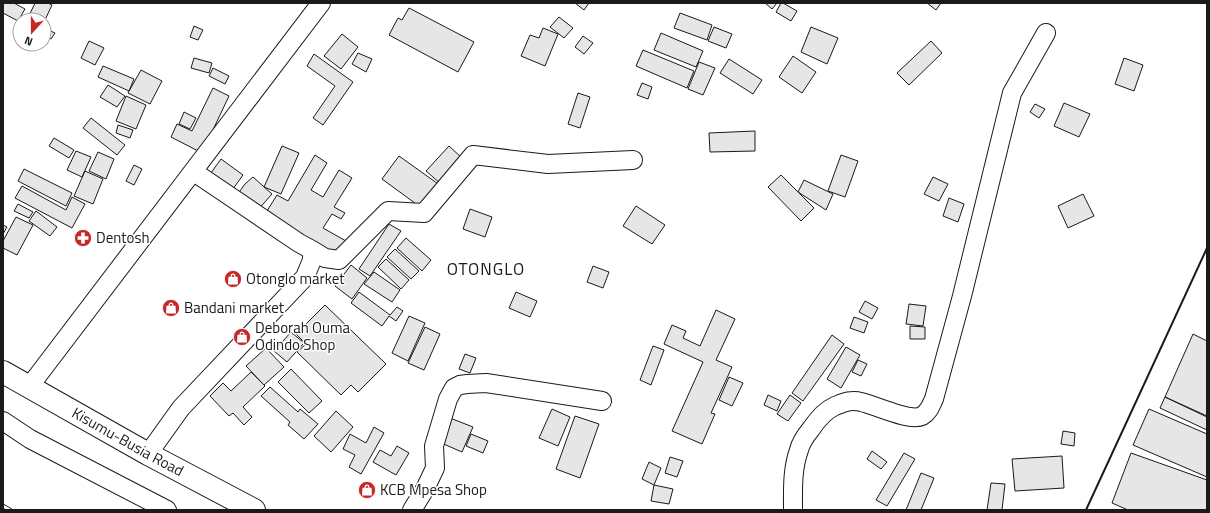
<svg xmlns="http://www.w3.org/2000/svg" width="1210" height="513" font-family="'Titillium Web',sans-serif">
  <rect width="100%" height="100%" fill="#fff"/>
  <path fill="#e6e6e6" stroke="#1a1a1a" d="M3 3H14L25 9 18 21 3 13Z
    M35 3H48L52 5 44 22V20H27Z
    M575 3H589L584 10Z
    M765 3H777L772 9Z
    M781 3H783L797 11 791 21 776 12Z
    M927 3H941L936 10Z
    M409 8 474 42 458 72 389 35 398 18 402 20Z
    M680 13 712 25 707 40 674 28Z
    M559 17 573 28 564 38 550 27Z
    M194 26 203 30 198 40 190 37Z
    M714 27 732 34 726 48 708 41Z
    M811 27 838 38 827 64 801 52Z
    M44 28 55 33 51 39 44 35Z
    M543 28 558 34 545 66 521 56 530 35 539 38Z
    M661 33 703 51 696 67 654 50Z
    M342 34 358 47 341 69 324 56Z
    M583 36 593 43 584 54 575 47Z
    M89 41 104 48 95 65 81 58Z
    M931 41 942 53 909 85 897 73Z
    M643 50 694 71 687 88 636 66Z
    M358 53 372 59 366 72 352 64Z
    M314 54 353 82 323 125 313 118 335 86 307 66Z
    M793 56 816 72 802 93 779 77Z
    M194 58 212 63 209 73 191 68Z
    M1124 58 1143 65 1134 91 1115 84Z
    M729 59 762 80 753 94 720 73Z
    M699 62 715 68 703 95 688 89Z
    M103 66 134 79 129 91 98 77Z
    M213 68 229 76 225 84 209 76Z
    M141 70 162 81 150 104 128 93Z
    M642 83 652 87 648 99 637 95Z
    M108 85 125 96 117 107 100 97Z
    M213 88 229 96 202 153 171 137 177 124 192 131Z
    M578 93 590 97 580 128 568 124Z
    M126 96 146 105 136 129 116 121Z
    M1064 103 1090 114 1079 137 1054 126Z
    M1035 104 1045 109 1039 118 1030 112Z
    M184 112 196 118 190 129 179 124Z
    M91 118 125 145 117 155 83 128Z
    M118 125 133 130 130 138 116 133Z
    M755 131V151L710 152 709 133Z
    M54 138 74 150 69 158 49 146Z
    M282 146 299 153 281 194 264 187Z
    M449 146 463 159 441 184 426 171Z
    M76 151 91 157 82 177 67 170Z
    M98 152 114 159 106 179 89 171Z
    M315 155 327 163 311 190 323 197 339 170 352 178 334 207 345 213 341 219 332 214 323 228 346 241 337 257 265 214 277 195 288 201Z
    M841 155 858 161 845 197 828 191Z
    M399 156 441 186 423 209 382 179Z
    M221 159 243 175 230 193 208 177Z
    M134 165 142 169 134 185 126 181Z
    M24 169 72 193 66 206 18 181Z
    M85 171 103 179 93 204 74 196Z
    M781 175 814 208 801 221 768 187Z
    M253 177 272 194 256 212 237 195 245 184Z
    M933 177 948 184 939 201 924 194Z
    M804 180 833 194 826 210 798 192Z
    M22 186 66 210 72 197 85 204 72 228 15 198Z
    M1083 194 1094 216 1068 228 1058 206Z
    M949 198 964 204 958 222 943 216Z
    M18 204 33 212 29 218 14 211Z
    M636 206 665 225 652 244 623 226Z
    M470 209 492 217 485 237 463 229Z
    M36 211 57 227 50 236 29 221Z
    M16 217 33 225 17 255 3 248V241Z
    M389 224 401 231 370 276 359 269Z
    M3 225 7 227 3 234Z
    M406 238 431 260 422 271 397 248Z
    M395 249 419 271 411 279 387 257Z
    M386 259 409 280 401 289 378 267Z
    M351 265 367 278 352 299 335 286Z
    M593 266 609 272 603 288 587 282Z
    M374 272 400 290 392 302 364 284Z
    M359 292 390 315 397 307 403 311 396 321 389 316 382 326 351 303Z
    M516 292 537 301 530 317 509 308Z
    M865 301 878 308 872 319 859 312Z
    M909 304 926 306 923 326 906 324Z
    M325 305 386 364 358 392 351 385 341 395 297 352 306 344 296 334Z
    M716 310 735 319 716 360 732 367 711 413 715 414 702 444 672 431 703 362 664 344 672 325 686 331 683 338 700 346Z
    M409 316 425 323 408 361 392 353Z
    M854 317 868 322 864 333 850 328Z
    M910 326 925 327V339H910Z
    M425 327 440 334 424 370 408 363Z
    M291 332 304 343 287 362 274 351Z
    M1193 334 1207 341V416L1165 397Z
    M832 335 844 344 803 401 792 393Z
    M653 346 664 350 651 385 640 380Z
    M846 347 860 355 841 388 827 379Z
    M266 348 284 367 264 385 246 366Z
    M465 354 476 358 470 373 459 369Z
    M858 360 867 364 861 376 852 372Z
    M291 369 322 401 309 413 278 382Z
    M251 372 265 386 243 407 252 417 244 425 233 413 229 416 210 396 223 383 231 391Z
    M729 377 743 383 732 406 719 400Z
    M270 387 298 412 300 409 318 424 304 439 288 425 290 422 261 396Z
    M768 395 781 401 777 411 764 405Z
    M790 395 801 403 788 421 777 414Z
    M1165 397 1207 417V430L1160 408Z
    M552 409 570 417 558 446 539 438Z
    M1149 409 1207 434V477L1133 445Z
    M336 411 353 427 331 452 314 436Z
    M575 416 599 424 580 478 556 469Z
    M450 418 473 427 462 452 439 442Z
    M374 427 384 433 361 474 349 467 355 455 343 449 350 434 366 443Z
    M1063 431 1075 433 1074 446 1061 444Z
    M471 434 488 441 483 453 466 446Z
    M397 446 409 453 396 475 373 462 380 450 391 456Z
    M872 451 887 462 881 469 867 459Z
    M904 453 915 459 887 506 876 500Z
    M1131 453 1207 480V510H1128L1112 503Z
    M1062 456 1064 488 1015 491 1012 459Z
    M670 457 683 461 677 477 665 473Z
    M649 462 661 468 654 485 642 479Z
    M921 473 934 478 921 510H906Z
    M991 483 1005 484 1002 510H987Z
    M654 485 673 489 669 504 651 501Z"/>
  <g fill="none" stroke-linecap="round" stroke-linejoin="round">
    <defs>
      <path id="minor" d="M312 250 325 258 339 260 388 211 424 213 473 155 548 164 633 160
        M29 387 321 3
        M3 421 30 439 167 510
        M148 454 181 408 305 277 312 260V250L299 243 194 172
        M412 510 425 489 435 468 434 446 448 399 454 388 460 385 467 384 486 383 602 401
        M793 510C793 490 792 469 799 450 801 442 806 435 811 429 817 420 824 411 835 406 843 403 851 399 861 402 875 405 910 422 922 416 929 412 931 405 934 399L962 296 1012 93 1046 33"/>
      <g id="highway">
        <path id="s1" d="M3 372 148 454 254 510"/>
      </g>
    </defs>
    <use href="#minor" stroke="#1a1a1a" stroke-width="20"/>
    <use href="#highway" stroke="#1a1a1a" stroke-width="24"/>
    <use href="#minor" stroke="#fff" stroke-width="18"/>
    <use href="#highway" stroke="#fff" stroke-width="22"/>
    <defs>
      <path id="rail" d="M3 506 10 510"/>
    </defs>
    <use href="#rail" stroke="#1a1a1a" stroke-width="4.5"/>
    <use href="#rail" stroke="#fff" stroke-width="3" stroke-dasharray="9" stroke-linecap="butt"/>
    <path stroke="#1a1a1a" stroke-width="2" d="M1086 510 1207 248"/>
  </g>
  <defs>
    <symbol id="pharmacy-disc" viewBox="-11 -11 22 22"><circle r="9.5" fill="#c62828" stroke="#fff"/><path d="M-2-6h4v4h4v4h-4v4h-4v-4h-4v-4h4Z" fill="#fff"/></symbol>
    <symbol id="shop-disc" viewBox="-11 -11 22 22"><circle r="9.5" fill="#c62828" stroke="#fff"/><path d="M-5-2.5h2.3a2.7 3.5 0 0 1 5.4 0H5L5.5 6h-11ZM-1.5-2.5h3a1.5 2.3 0 0 0-3 0Z" fill="#fff"/></symbol>
  </defs>
  <g fill-rule="evenodd">
    <use href="#pharmacy-disc" x="73" y="228" width="20" height="20"/>
    <use href="#shop-disc" x="223" y="269" width="20" height="20"/>
    <use href="#shop-disc" x="161" y="298" width="20" height="20"/>
    <use href="#shop-disc" x="232" y="327" width="20" height="20"/>
    <use href="#shop-disc" x="357" y="480" width="20" height="20"/>
  </g>
  <g text-anchor="middle" stroke-width="3" stroke-linejoin="round" paint-order="stroke">
    <g font-size="15" fill="#1a1a1a" stroke="#fff" text-anchor="start">
      <text x="96" y="243">Dentosh</text>
      <text x="246" y="284">Otonglo market</text>
      <text x="184" y="313">Bandani market</text>
      <text x="255" y="333">Deborah Ouma<tspan x="255" dy="17">Odindo Shop</tspan></text>
      <text x="380" y="495">KCB Mpesa Shop</text>
    </g>
    <g font-size="15" fill="#1a1a1a" stroke="#fff">
      <text dy="5" stroke="none"><textPath href="#s1" startOffset="143">Kisumu-Busia Road</textPath></text>
    </g>
    <g font-size="17" letter-spacing="1" fill="#1a1a1a" stroke="#fff">
      <text x="486" y="275">OTONGLO</text>
    </g>
  </g>
  <rect width="1210" height="513" fill="none" stroke="#1a1a1a" stroke-width="8"/>
  <g transform="translate(32 32) rotate(201)"><circle r="19" fill="#ffffff" stroke="#a3a3a3"/>
  <path d="M0-3L7 15L0 10L-7 15Z" fill="#c62828"/>
  <text y="-6" font-size="11" font-weight="bold" text-anchor="middle" fill="#1a1a1a">N</text>
  </g>
</svg>
